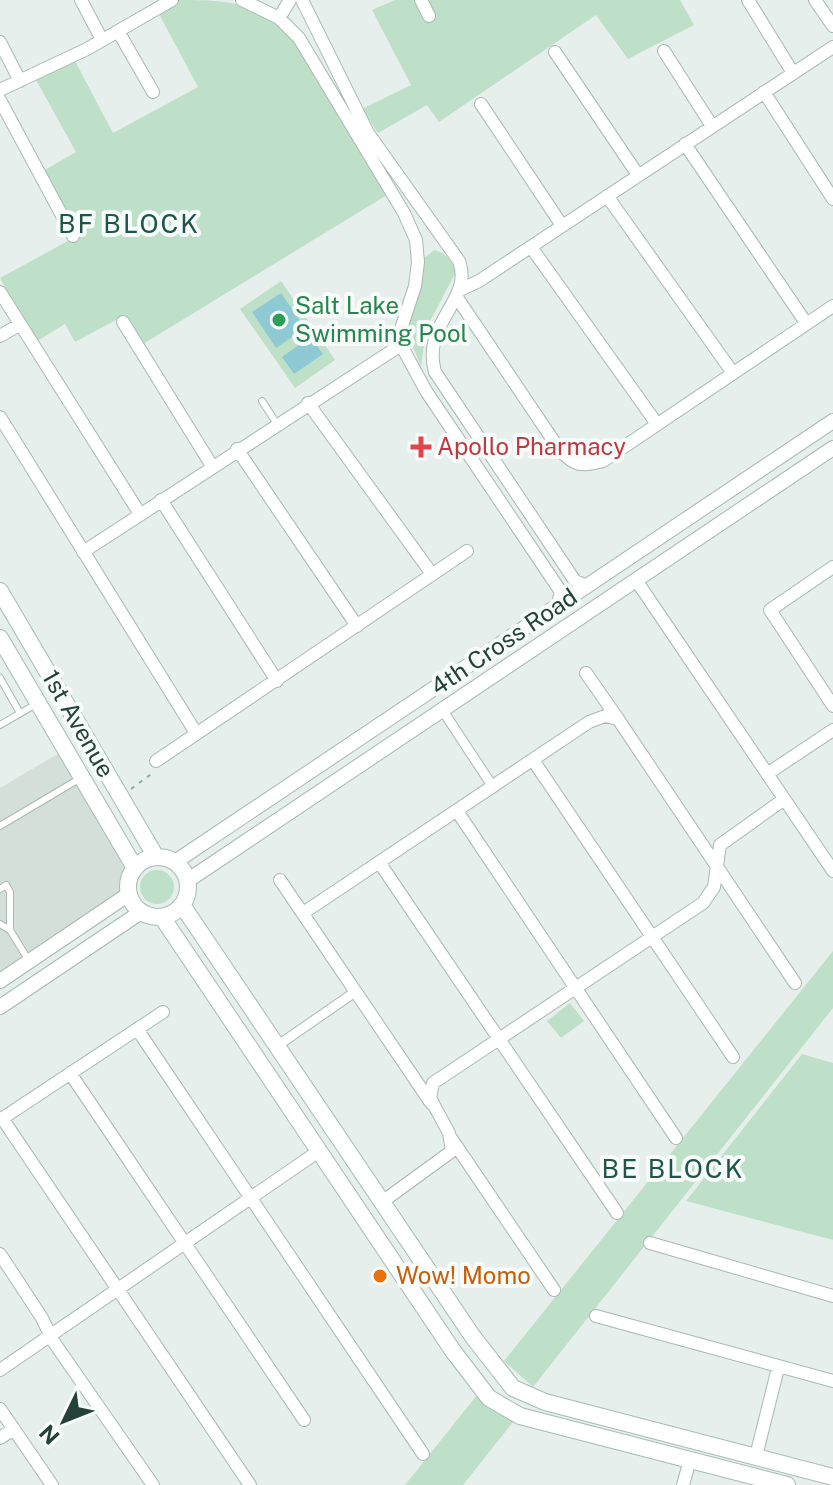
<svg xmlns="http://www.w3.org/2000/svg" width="833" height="1485" font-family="'Public Sans',sans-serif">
  <rect width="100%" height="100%" fill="#e6efeb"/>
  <path fill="#d4dfda" d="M61 752 125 870 120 895 0 975V788Z"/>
  <path fill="#bfe0c8" d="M175 0C225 0 258 0 293 40L387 195 143 344 125 315 75 342 65 324 34 343 0 278 79 235 43 171 76 152 35 78 75 61 113 133 198 87 159 14Z
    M395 0H680L694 25 628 59 596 15 439 122 427 105 378 133 362 109 411 85 372 10Z
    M434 250C444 251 453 262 456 272L426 329 421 367 407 331 420 286 423 259Z
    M281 281 335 360 295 388 240 309Z
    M140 887a17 17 0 1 1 34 0a17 17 0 1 1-34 0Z
    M833 951V1008L533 1387 504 1361Z
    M570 1003 584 1021 561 1038 547 1021Z
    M802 1054 833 1063V1240L686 1201Z
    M477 1395 513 1422 463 1485H405Z"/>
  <path fill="#8ec9d4" d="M281 293 305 328 276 348 252 312Z
    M310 337 323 354 294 374 282 357Z"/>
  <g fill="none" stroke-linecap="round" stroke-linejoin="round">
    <defs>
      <path id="service" d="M262 401 277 424
        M0 678 20 713
        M0 725 38 703
        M0 826 79 779
        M0 889 6 885 10 892V930
        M0 924 10 930 29 961"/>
      <path id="pedestrian" d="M443 711 493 787
        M277 1046 355 992"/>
      <path id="minor" d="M81 0 102 40
        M242 0 279 18 299 38 404 213 416 240 418 262 415 286 400 332 401 345 426 391 561 592 557 607
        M302 0 368 133 459 261C474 300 421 322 435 372L575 581 587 586
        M421 0 429 16
        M748 0 793 73
        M815 0 833 26
        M279 18 290 0
        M118 31 153 92
        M0 42 20 81
        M664 51 712 126
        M555 52 638 175
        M0 90 87 49 172 0
        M764 92 833 199
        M0 100 73 236
        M481 104 561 224
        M685 144 806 323
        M607 196 733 373
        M531 247 657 424
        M460 290 479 281 833 47
        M0 292 140 514
        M456 296 559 449C574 466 581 467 603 461L833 306
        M123 322 212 466
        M0 336 19 325
        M308 403 432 574
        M0 417 196 733
        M237 449 357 626
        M161 500 277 681
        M83 552 401 345
        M833 567 770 610 833 706
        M636 580 833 871
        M586 673 618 719
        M533 760 733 1057
        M156 761 467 551
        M767 774 833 730
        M457 811 676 1138
        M379 862 617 1213
        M280 880 431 1103
        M303 913 589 722 605 716 618 719 795 983
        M137 1029 423 1454
        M70 1073 304 1420
        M2 1118 250 1485
        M0 1120 163 1012
        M451 1138 554 1290
        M382 1202 452 1151 449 1133 430 1098 433 1083 703 903 714 887 720 845 783 800
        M650 1243 833 1296
        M0 1254 42 1318 53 1341 153 1485
        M596 1316 833 1381
        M0 1370 319 1151
        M0 1409 52 1485
        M0 1438 14 1429
        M756 1456 778 1368
        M683 1485 690 1460"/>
      <path id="tertiary" d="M175 862 833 421
        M187 881 833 448
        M0 981 129 894
        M0 1007 141 912"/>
      <path id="secondary" d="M0 591 156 857
        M0 638 135 868
        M128 887a30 30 0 1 1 60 0a30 30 0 1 1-60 0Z
        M182 905 473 1337 513 1388 545 1402 833 1477
        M162 917 453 1351 489 1398 520 1416 787 1485"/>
    </defs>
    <use href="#service" stroke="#a8b8b2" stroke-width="8"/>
    <use href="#pedestrian" stroke="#a8b8b2" stroke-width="11"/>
    <use href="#minor" stroke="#a8b8b2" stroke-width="14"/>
    <use href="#tertiary" stroke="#a8b8b2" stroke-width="16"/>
    <use href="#secondary" stroke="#a4bbb3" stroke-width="18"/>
    <path stroke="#86b3a5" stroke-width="2" stroke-dasharray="4 6" stroke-linecap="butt" d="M131 789 154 772"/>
    <use href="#service" stroke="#fff" stroke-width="6"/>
    <use href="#pedestrian" stroke="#fff" stroke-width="9"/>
    <use href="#minor" stroke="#fff" stroke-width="12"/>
    <use href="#tertiary" stroke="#fff" stroke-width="14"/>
    <use href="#secondary" stroke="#fff" stroke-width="16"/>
  </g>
  <circle fill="#2e9e5b" stroke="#f7fbf9" stroke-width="3" cx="279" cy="320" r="8"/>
  <path fill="#e0444e" stroke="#f7fbf9" stroke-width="3" d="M417 435h8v8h8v8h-8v8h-8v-8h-8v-8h8z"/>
  <circle fill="#e8710a" stroke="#f7fbf9" stroke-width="3" cx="380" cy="1276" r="8"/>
  <g text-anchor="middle" stroke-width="8" stroke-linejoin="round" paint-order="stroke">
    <g font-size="24" fill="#27864d" stroke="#f7fbf9" text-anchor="start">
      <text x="295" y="314">Salt Lake<tspan x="295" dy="28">Swimming Pool</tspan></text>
    </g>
    <g font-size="24" fill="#be3a42" stroke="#f7fbf9" text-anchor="start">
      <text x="437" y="455">Apollo Pharmacy</text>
    </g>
    <g font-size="24" fill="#24423a" stroke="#f7fbf9">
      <text transform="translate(504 642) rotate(-34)" y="8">4th Cross Road</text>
      <text transform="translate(78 724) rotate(60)" y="8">1st Avenue</text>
    </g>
    <g font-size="24" fill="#c56008" stroke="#f7fbf9" text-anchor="start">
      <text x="396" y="1284">Wow! Momo</text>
    </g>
    <g font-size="26" letter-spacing="2" fill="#1f5548" stroke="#f7fbf9">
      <text x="129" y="233">BF BLOCK</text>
      <text x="673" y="1178">BE BLOCK</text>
    </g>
  </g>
  <g transform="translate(64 1421) rotate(227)" stroke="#f7fbf9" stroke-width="6" paint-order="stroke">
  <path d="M0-6L14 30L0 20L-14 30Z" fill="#24423a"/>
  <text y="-12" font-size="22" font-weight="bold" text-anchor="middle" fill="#24423a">N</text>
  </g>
</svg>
